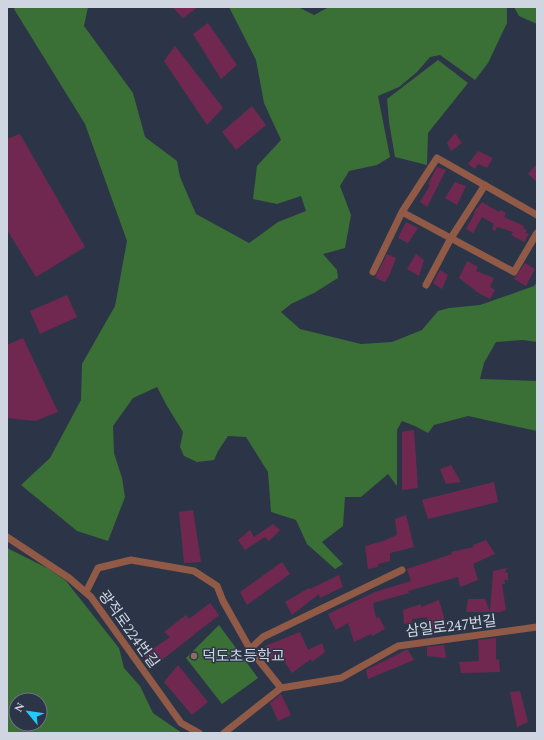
<svg xmlns="http://www.w3.org/2000/svg" width="544" height="740" font-family="Spectral,'Noto Sans KR',serif">
  <rect width="100%" height="100%" fill="#2c3547"/>
  <path fill="#3a6f36" fill-rule="evenodd" d="M15 7H88L84 26 133 93 145 137 177 161 180 177 196 214 249 243 278 222 306 211 301 196 277 204 253 199 257 166 281 140 264 103 256 60 229 7H298L314 15 329 7H507V23L488 63 475 80 440 55 430 57 417 72 399 87 378 96 390 157 377 165 349 171 340 186 351 215 345 248 323 254 337 270 338 278 314 293 291 304 281 312 300 329 361 344 392 342 422 330 438 311 449 308 480 305 534 286 537 282V342L523 340 496 342 484 363 480 379 537 381V431L468 416 434 425 428 433 415 426 402 421 397 430V486L388 474 361 497H345L343 526 322 542 343 564 335 569 307 544 296 520 271 512 268 472 246 437 228 436 218 451 214 460 197 462 184 456 180 447 183 432 167 406 157 387 133 398 113 426 114 453 122 478 125 497 108 541 77 531 21 485 50 458 81 400 82 364 115 306 127 241 85 124 14 9Z
    M514 7H537V24L519 16Z
    M438 60 468 83 428 133 427 165 395 157 389 122 387 99Z
    M7 548 49 569 66 581 119 648 124 668 140 686 153 713 182 733H7ZM16 700H40V724H16Z
    M219 625 258 678 222 704 186 658Z"/>
  <path fill="#712850" d="M172 7H198L183 18Z
    M208 23 237 65 221 79 193 34Z
    M175 46 223 108 207 125 164 61Z
    M252 106 266 125 236 150 222 132Z
    M455 133 462 143 451 151 447 143Z
    M20 134 85 247 36 277 7 230V139Z
    M478 151 493 158 487 168 478 164 475 169 468 164Z
    M537 164V182L528 174Z
    M437 167 446 170 427 207 420 202 430 185 428 184Z
    M455 182 466 186 457 205 445 198Z
    M482 202 499 212 500 210 506 213 504 217 524 226 523 228 527 230 525 233 529 234 524 242 511 235 513 232 497 227 495 231 492 229 494 224 482 217 473 233 466 229 475 213 474 212Z
    M406 222 418 228 408 243 398 238Z
    M387 254 396 258 390 274 385 282 375 278Z
    M416 254 424 260 419 276 407 269Z
    M467 261 478 267 476 271 494 278 490 287 495 290 490 299 475 291V290L459 278Z
    M525 263 535 269 526 286 514 279Z
    M440 270 448 275 442 289 433 283Z
    M67 295 77 317 40 334 30 311Z
    M23 338 58 412 35 421 7 418V345Z
    M414 430 418 488 402 490V432Z
    M451 465 461 482 446 484 440 469Z
    M494 482 498 502 428 519 422 500Z
    M193 510 201 562 184 563 179 512Z
    M406 515 414 547 390 553V561L378 564V567L368 569 365 546 383 541 397 535 395 519Z
    M273 524 280 530 269 541 265 537 245 550 238 540 250 530 254 537Z
    M486 540 495 554 473 564 478 580 460 587 458 577 408 591 409 593 373 603 376 618 379 617 385 629 372 636 371 634 354 642 348 623 336 630 328 614 375 592 411 581 407 569 452 554 451 552 474 547 473 545Z
    M282 562 290 574 247 605 240 592Z
    M507 568 505 572 508 573V580H504L505 584H502L506 610 497 613V612H490L493 571Z
    M339 575 343 587 320 598 319 594 292 615 285 602 309 588 310 589Z
    M468 599H485L490 612H466Z
    M439 600 447 628 429 632 427 617 412 619V623L404 624 403 610 421 604V607Z
    M210 603 219 615 153 667 144 655 170 637 164 632 186 615 189 619Z
    M300 632 308 650 322 643 325 652 312 662 311 659 292 673 280 655 271 660 265 646Z
    M496 638V660L499 659 500 672 461 673 459 662 479 661 478 640Z
    M444 645 446 658 427 656V647Z
    M406 650H408L414 660 368 679 366 670Z
    M178 665 208 702 192 715 164 682Z
    M520 691 528 722 517 727 510 692Z
    M281 694 291 715 278 721 270 703Z"/>
  <g fill="none" stroke-linecap="round" stroke-linejoin="round">
    <path stroke="#905a46" stroke-width="7" d="M402 212 514 272 537 233
      M373 272 402 212 437 158 537 215
      M426 285 451 238 485 185
      M7 537 69 578 91 597 181 723 199 733
      M86 592 98 568 131 560 194 571 217 586 223 601 250 649
      M281 688 250 649 263 637 402 570
      M224 733 281 688 341 678 398 646 537 627"/>
  </g>
  <circle fill="#8d6e63" stroke="#2c3547" stroke-width="1.5" cx="194" cy="656" r="4"/>
  <g text-anchor="middle" stroke-width="3" stroke-linejoin="round" paint-order="stroke">
    <g font-size="15" fill="#cfd5e1" stroke="#2c3547">
      <text transform="translate(451 626) rotate(-7)" y="5">삼일로247번길</text>
      <text transform="translate(129 629) rotate(54)" y="5">광적로224번길</text>
    </g>
    <g font-size="15" fill="#cfd5e1" stroke="#2c3547" text-anchor="start">
      <text x="202" y="661">덕도초등학교</text>
    </g>
  </g>
  <rect width="544" height="740" fill="none" stroke="#cfd5e1" stroke-width="16"/>
  <g transform="translate(28 712) rotate(299)"><circle r="19" fill="#2c3547" stroke="#6d7585"/>
  <path d="M0-3L7 15L0 10L-7 15Z" fill="#24c9fe"/>
  <text y="-6" font-size="11" font-weight="bold" text-anchor="middle" fill="#cfd5e1">N</text>
  </g>
</svg>
